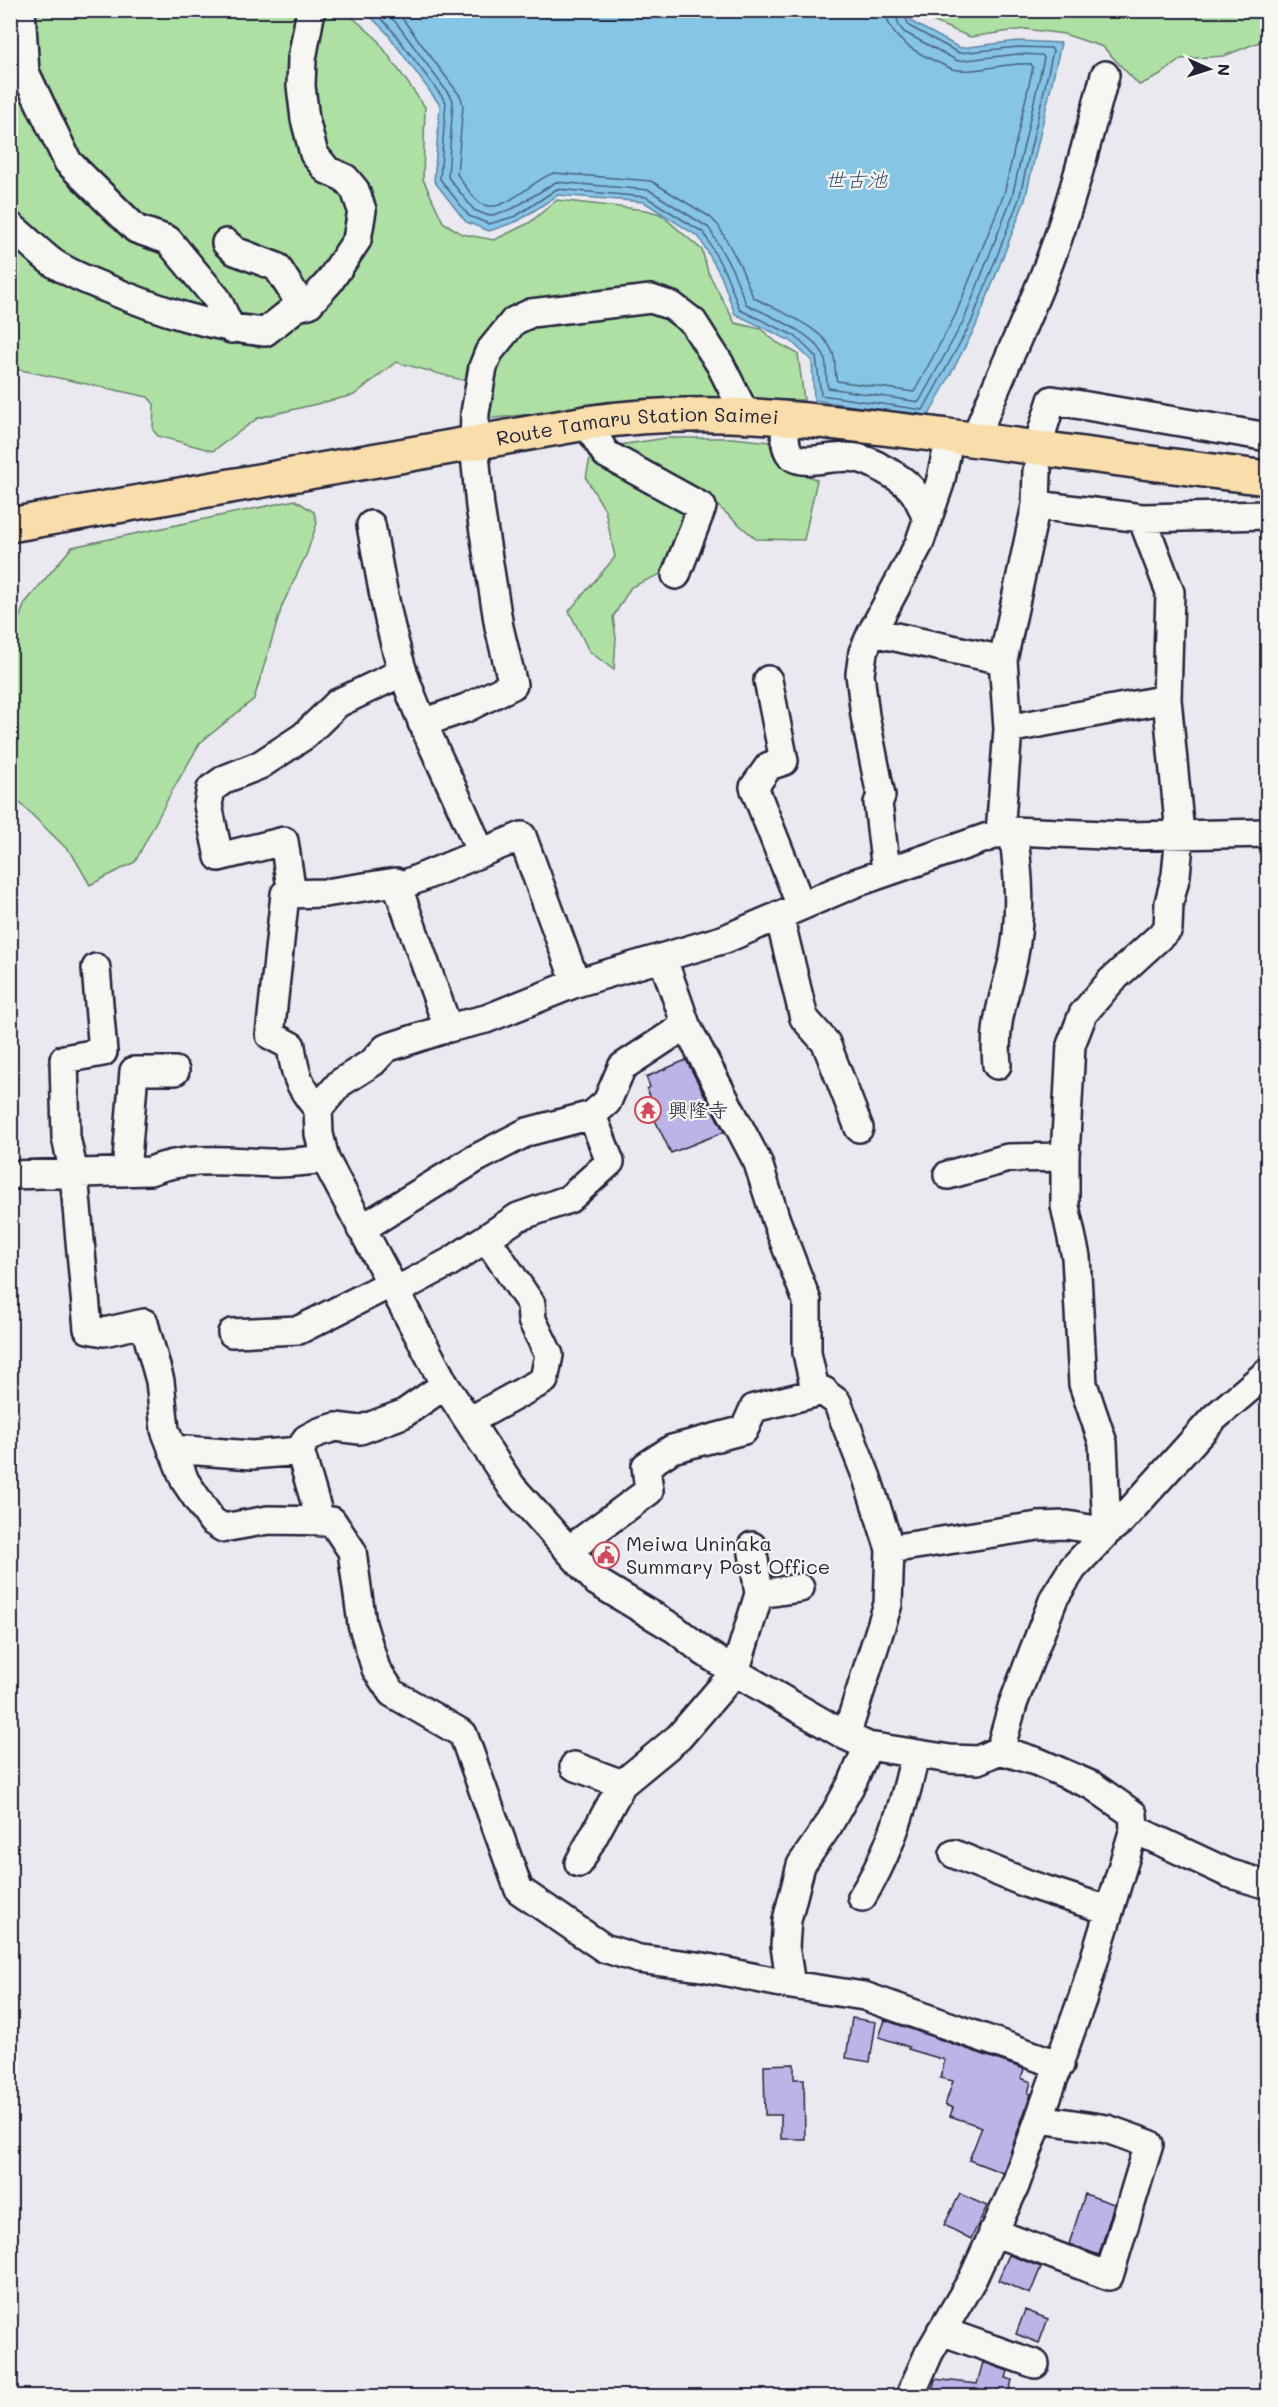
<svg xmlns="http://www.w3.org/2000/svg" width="1278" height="2407" font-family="Mali,'Klee One',sans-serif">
  <rect width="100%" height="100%" fill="#eae9f0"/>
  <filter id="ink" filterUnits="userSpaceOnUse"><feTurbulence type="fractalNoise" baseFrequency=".0167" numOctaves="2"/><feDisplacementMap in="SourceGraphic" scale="12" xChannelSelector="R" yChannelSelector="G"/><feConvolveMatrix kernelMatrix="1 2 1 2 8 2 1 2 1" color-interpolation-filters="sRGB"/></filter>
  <g filter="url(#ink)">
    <path fill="#ade0a2" stroke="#68816e" stroke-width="1.5" d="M344 10 376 38 425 107 423 179 443 222 462 234 494 240 529 223 557 200 646 210 660 214 702 250 708 272 735 323 761 329 776 342 798 354 804 400H745L603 406 485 419 473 383 396 362 354 395 258 418 213 451 158 436 153 430 154 404 148 397 11 368V11Z
      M920 11H1267V39L1224 56 1181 59 1159 76 1139 85 1103 47 1064 34 1025 29 970 37 925 18Z
      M666 438H732L771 442 789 467 817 480 804 540 756 539 711 500 613 446Z
      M590 458 687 509 663 573 631 587 613 617 616 638 614 670 589 651 569 611 615 557 605 510 586 478Z
      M295 500 314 512 317 523 307 553 282 606 254 699 200 743 172 791 135 862 90 885 72 854 18 801 11 788V639L25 603 72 547Z"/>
    <path fill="#86c5e6" stroke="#5e84a2" stroke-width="1.5" d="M908 11 912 22 960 48 1018 41 1061 43 1025 200 976 326 928 417 814 400 812 361 791 341 735 314 721 276 699 237 644 202 558 195 518 221 489 231 466 222 434 181 440 105 387 33 365 11Z"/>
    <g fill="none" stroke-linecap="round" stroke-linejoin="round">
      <path stroke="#4a637f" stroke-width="1.5" d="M373 10 392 30 446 102 440 179 469 216 489 224 516 216 557 189 646 197 704 233 726 274 740 310 795 336 816 357 821 395 923 410 971 323 1019 199 1053 51 1051 48 1018 47 959 53 909 26 903 10
        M384 10 398 25 453 100 448 177 474 210 489 216 512 209 556 182 649 190 709 228 733 271 746 304C767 315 815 333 824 356 828 366 825 378 828 388L919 402 964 320 1012 197 1044 58 1042 55 1018 54 958 61 904 32 899 26 895 10
        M396 10 461 97 463 106 457 174C463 183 472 198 482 204 503 216 534 178 554 173L651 181 710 217 718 225 740 265 753 297C776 311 823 326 833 353 836 362 834 372 837 381L914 392 955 316 1004 194 1033 67 1031 64C1006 62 975 74 952 69 927 57 887 43 886 10"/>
    </g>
    <path fill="#bab5e6" stroke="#22223b" stroke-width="1.5" d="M686 1060 724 1132 671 1153 655 1120 659 1118 647 1089 650 1087 646 1077Z
      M852 2018 876 2022 870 2062 846 2058Z
      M885 2020 1024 2069 1021 2078 1031 2082 1028 2093 1031 2094 1003 2173 969 2160 982 2127 950 2116 953 2108 945 2105 953 2081 940 2078 945 2060 908 2049 909 2047 879 2037Z
      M794 2064V2079H804L805 2139H781V2115H765L764 2065Z
      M960 2194 987 2206 971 2239 944 2225Z
      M1085 2194 1114 2204 1099 2255 1069 2244Z
      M1009 2255 1041 2267 1030 2294 998 2280Z
      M1025 2310 1048 2319 1039 2343 1016 2334Z
      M983 2362 1008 2371 1006 2378 1012 2380 1008 2397H931L935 2379 977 2384Z"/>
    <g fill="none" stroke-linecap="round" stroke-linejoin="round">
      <defs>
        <path id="minor" d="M21 10 25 72 68 162 136 229 168 240 217 299 231 329
          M10 226C25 237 38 252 52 262 68 273 88 281 106 288 158 310 209 327 265 332L298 306 309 304 329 282 357 240 362 210 355 190 345 178 327 170 314 154 305 119 301 86 302 59 311 10
          M226 243 235 251 277 267 302 306
          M787 416C775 484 821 452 857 458 867 460 875 464 883 469 910 483 917 491 927 520
          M586 423 606 454 702 507 676 575
          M1042 432 1052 400 1268 437
          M975 440C997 380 1026 323 1049 263 1072 202 1088 138 1105 75
          M1036 505 1037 471
          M371 525C380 574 388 625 403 672 424 735 457 791 480 852
          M872 632 919 544 940 483 950 437
          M768 680 784 761 769 766 754 787 801 906
          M422 723 466 708 513 685 499 627 480 507 474 443 475 413 483 367 489 352 514 321 531 313 651 299 672 306 693 322 720 364 745 414
          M1008 729 1167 699
          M1000 833 1008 729 1003 660 1036 505 1142 518 1268 515
          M886 871 878 803 881 796 865 716 860 674 863 652 872 632 1003 660
          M398 887 522 836 576 983
          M292 894 284 841 219 857 208 805 211 789 225 779 260 765 304 736 338 703 403 672
          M779 915 804 1018 826 1043 859 1128
          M663 959 686 1025 758 1163 776 1220 807 1301V1353L814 1385 837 1402 867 1478 890 1549 888 1604 846 1736
          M96 968 103 1052 64 1059 66 1137 74 1174 88 1329 104 1332 144 1323 160 1381 165 1430 185 1481 212 1521 223 1528 268 1520 332 1521 352 1551 362 1624 376 1669 392 1693 463 1734 519 1890 604 1948 639 1959 703 1967 791 1985 864 1996 1060 2065
          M997 1065C993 1022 1004 1000 1013 960 1022 917 1019 874 1013 831
          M318 1109C299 1086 295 1076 291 1046L270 1035 285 894 325 893 396 882 448 1028
          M126 1172 134 1071H175
          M10 1175 150 1171C189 1155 233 1162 274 1163 291 1163 308 1161 325 1159
          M948 1175 1008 1158 1065 1157
          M361 1229 475 1159 527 1132 592 1115 607 1102 622 1067 686 1025
          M396 1291 450 1262 518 1217 569 1199 610 1162 592 1115
          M232 1333 299 1330 392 1283
          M469 1421 544 1380 549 1355 532 1320 531 1304 487 1239
          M172 1449 252 1455 300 1451
          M321 1522 300 1451 306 1439 319 1432 336 1427 360 1430 403 1414 445 1385
          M1107 1532 1103 1443 1083 1384 1076 1257 1065 1206V1157L1071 1045 1083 1014 1111 981 1168 929 1169 903 1176 875 1180 834 1167 699 1170 592 1142 518
          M752 1546 759 1594
          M570 1549 649 1491 646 1466 672 1449 744 1430 754 1408 824 1391
          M890 1549 1038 1526 1067 1525 1107 1532
          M1000 1750 1013 1704 1054 1598 1073 1568 1107 1532 1121 1521 1214 1418 1268 1372
          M574 1766 622 1784
          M1134 1829 1228 1873 1268 1885
          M954 1854 1028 1884 1108 1910
          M579 1863 622 1784 679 1737 735 1672 759 1594 800 1588
          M862 1897C889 1854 905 1804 915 1754
          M791 1985 785 1946 787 1920 801 1865 828 1826 853 1781 868 1746
          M993 2232 1109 2276 1149 2144 1107 2129 1040 2119
          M941 2331 1035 2364
          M910 2396 929 2353 973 2278 1015 2186 1083 1997 1134 1829 1133 1814 1093 1786 1038 1762 1000 1750 978 1760 950 1759 868 1746 846 1736 735 1672 703 1651 675 1629 597 1582 512 1487 445 1385 325 1159 319 1134 318 1109 340 1083 373 1062 386 1048 448 1028 486 1019 576 983 725 939 855 883 1000 833 1013 831 1127 836 1268 833"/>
        <g id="major">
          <path id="s1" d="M10 525 586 423C710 404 825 421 948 436 1054 450 1161 465 1268 478"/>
        </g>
      </defs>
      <use href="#minor" stroke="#22223b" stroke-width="32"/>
      <use href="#major" stroke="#22223b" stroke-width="38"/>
      <use href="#minor" stroke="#f6f6f2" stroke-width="27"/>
      <use href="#major" stroke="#f9deab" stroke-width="33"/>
    </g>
  </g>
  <defs>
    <symbol id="temple-ring" viewBox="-11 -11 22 22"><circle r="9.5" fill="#f6f6f2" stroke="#d1495b" stroke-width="1.5"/><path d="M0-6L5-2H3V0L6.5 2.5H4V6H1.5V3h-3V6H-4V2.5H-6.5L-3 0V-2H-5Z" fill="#d1495b"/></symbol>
    <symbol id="civic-ring" viewBox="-11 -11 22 22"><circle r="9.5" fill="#f6f6f2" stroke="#d1495b" stroke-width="1.5"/><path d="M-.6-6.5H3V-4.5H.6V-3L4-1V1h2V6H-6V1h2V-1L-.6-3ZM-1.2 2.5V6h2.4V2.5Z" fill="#d1495b"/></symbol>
  </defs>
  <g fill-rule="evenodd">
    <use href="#temple-ring" x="633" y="1095" width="30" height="30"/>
    <use href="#civic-ring" x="591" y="1540" width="30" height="30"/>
  </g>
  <g text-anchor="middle" stroke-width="4.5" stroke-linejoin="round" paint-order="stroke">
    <g font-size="20" fill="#22223b" stroke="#f6f6f2">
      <text dy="7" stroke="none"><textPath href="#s1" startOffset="636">Route Tamaru Station Saimei</textPath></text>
    </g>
    <g font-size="20" fill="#22223b" stroke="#f6f6f2" text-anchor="start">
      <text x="668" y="1117">興隆寺</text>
      <text x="626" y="1551">Meiwa Uninaka<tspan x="626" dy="23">Summary Post Office</tspan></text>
    </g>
    <g font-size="21" font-style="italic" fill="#40536e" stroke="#f6f6f2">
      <text x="856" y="187">世古池</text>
    </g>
  </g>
  <rect width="1278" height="2407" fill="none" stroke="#f6f6f2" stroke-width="36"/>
  <rect x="18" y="18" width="1242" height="2371" fill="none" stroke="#22223b" stroke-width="2" filter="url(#ink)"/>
  <g transform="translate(1209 69) rotate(93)" stroke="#f6f6f2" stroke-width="4.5" paint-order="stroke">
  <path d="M0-4.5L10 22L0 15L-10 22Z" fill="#22223b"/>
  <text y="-9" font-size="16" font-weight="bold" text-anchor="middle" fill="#22223b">N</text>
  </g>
</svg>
